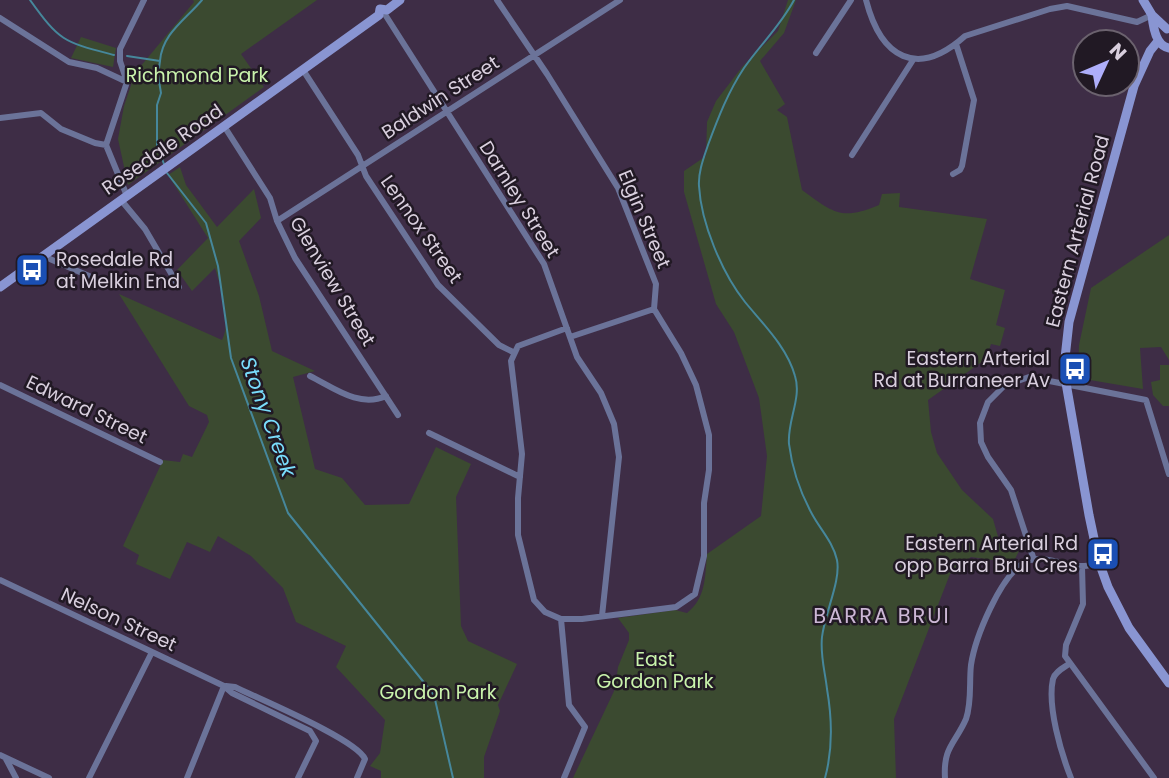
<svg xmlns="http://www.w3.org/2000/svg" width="1169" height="778" font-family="Poppins,sans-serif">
  <rect width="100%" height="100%" fill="#3e2d46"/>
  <path fill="#3b4a30" d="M193 0H317L241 54 264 87 128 185 118 139 124 106 135 73 194 2Z
    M788 0H796L784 33 760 61 785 104 777 110 787 117 802 190C834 213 841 221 879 205L882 194 900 193 899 207 987 219 970 279 1005 290 996 325 1005 328 1000 346 991 344 986 359 928 400 931 432 937 453 962 490 993 519 1001 547 1019 551 1013 563 971 557 950 574 894 719 896 778H573L615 689 618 667 629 640V633L618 618 675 610 687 613C706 598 705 577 707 554L761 516 767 456 759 398 734 332 716 304 684 192V171L706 156 707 122 716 101 742 67 778 31Z
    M81 37 116 48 113 67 71 58Z
    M180 167 186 185 217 227 254 189 261 218 239 241 259 296 272 351 315 371 293 377 315 469 342 478 365 505 409 504 436 447 471 464 456 497 461 626 468 641 517 664 498 705 500 711 484 757V778H381V771L370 766 380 753 385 720 336 667 346 646 296 622 283 588 251 556 218 536 210 552 187 542 170 579 136 564 139 555 123 546 163 460 180 462 183 454 192 457 209 422 207 415 189 406 119 294 222 340C232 320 221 288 215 268L192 291 177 270 208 238 168 175Z
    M1169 235V360L1161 347 1140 348 1143 389 1078 378 1079 345 1091 288Z
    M1160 365H1169V406H1163L1153 395 1151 382 1160 380Z"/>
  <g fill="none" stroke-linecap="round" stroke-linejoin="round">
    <path stroke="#46879b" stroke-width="2" d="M30 0C60 42 64 42 114 55
      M794 0C781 25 760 45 744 68 728 92 718 118 708 145 704 157 698 172 699 186 701 223 722 273 745 302 763 324 787 347 795 376 802 398 787 421 789 444 792 468 800 492 812 514 820 529 833 542 837 560 841 581 825 612 822 637 820 655 825 671 827 689 832 718 833 749 825 778
      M127 56 160 61 158 75 161 93 157 105V146L164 164
      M160 61C162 34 185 20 202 0
      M167 173 206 223 218 266 231 358 288 513 434 695 453 778"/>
    <path stroke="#6b7399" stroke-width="6" d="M497 0 547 74 618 188 656 284 654 309 681 353 696 385 709 435V470L704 503V556L695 594 676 607 582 619H561
      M866 0C881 58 917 79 965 36L1050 9 1067 6 1137 22 1152 15
      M386 16 544 264 577 357 601 393 614 424 619 457 602 616
      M0 18 69 62 97 68 127 82
      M816 53 851 0
      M303 70 358 155 366 176 438 285 499 345 513 352
      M0 118 41 113 61 129 95 143 106 145
      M224 126 270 198 277 221 295 258 398 415
      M852 155 913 60
      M953 174 960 170 962 166 974 100 956 44
      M127 196 106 145 127 82 120 61V49L144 0
      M121 200 145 229 179 287
      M277 221 620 0
      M43 256 96 279
      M570 337 654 309
      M310 376C334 388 359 408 386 396
      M0 385 160 462
      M429 433 520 477
      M1034 560 1011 490 988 457 981 442 980 423 988 402 1004 386 1029 377 1146 400 1169 474
      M1082 566 1083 604 1066 645 1065 656 1154 778
      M0 580 224 686 232 693 310 731 316 741 298 778
      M1069 664C1063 668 1055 672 1053 679 1047 706 1061 753 1071 778
      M226 686 235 687C259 699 356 739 365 759L357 778
      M0 755 49 778
      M6 759 16 778
      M89 778 152 652
      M187 778 224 686
      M564 778 585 727 569 705 561 619 545 612 534 600 518 535V498L522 454 511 361 518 346 567 328
      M945 778C943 747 955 744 966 719 972 702 969 682 971 665 975 638 1000 576 1025 562 1042 553 1066 567 1084 566 1089 566 1094 564 1099 562"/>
    <path stroke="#8995d2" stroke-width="9" d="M1143 0 1152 15 1167 29
      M387 10 400 0
      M1152 15C1153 27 1156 46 1169 48
      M1158 41 1150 51 1134 86 1069 322 1065 358 1066 383 1089 515 1099 562 1108 587 1129 628 1169 683
      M0 287 379 15 380 9 387 10"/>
  </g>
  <defs>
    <symbol id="bus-square" viewBox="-11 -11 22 22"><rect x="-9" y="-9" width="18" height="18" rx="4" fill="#1a4fb4" stroke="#211924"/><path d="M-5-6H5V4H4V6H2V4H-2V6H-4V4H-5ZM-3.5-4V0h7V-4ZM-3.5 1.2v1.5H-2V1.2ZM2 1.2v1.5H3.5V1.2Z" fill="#fff"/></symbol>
  </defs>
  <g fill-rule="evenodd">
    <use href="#bus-square" x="13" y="251" width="38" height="38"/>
    <use href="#bus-square" x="1056" y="350" width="38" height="38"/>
    <use href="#bus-square" x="1084" y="535" width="38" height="38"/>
  </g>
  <g text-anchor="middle" stroke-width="5" stroke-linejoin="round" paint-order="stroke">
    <g font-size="19" fill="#c9f3ac" stroke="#211924">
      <text x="197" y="82">Richmond Park</text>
      <text x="655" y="666">East<tspan x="655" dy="22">Gordon Park</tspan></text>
      <text x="438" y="699">Gordon Park</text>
    </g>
    <g font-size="19" fill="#d9cfde" stroke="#211924">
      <text transform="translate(440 97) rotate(-33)" y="7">Baldwin Street</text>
      <text transform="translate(162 149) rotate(-35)" y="7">Rosedale Road</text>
      <text transform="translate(520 199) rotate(58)" y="7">Darnley Street</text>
      <text transform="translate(645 219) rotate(67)" y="7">Elgin Street</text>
      <text transform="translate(422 229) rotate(55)" y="7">Lennox Street</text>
      <text transform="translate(1077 231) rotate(-75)" y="7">Eastern Arterial Road</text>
      <text transform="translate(333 281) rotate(59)" y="7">Glenview Street</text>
      <text transform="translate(87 409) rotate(26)" y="7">Edward Street</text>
      <text transform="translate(119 619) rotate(25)" y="7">Nelson Street</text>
    </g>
    <g font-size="19" fill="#d9cfde" stroke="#211924" text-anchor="end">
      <text x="56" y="266" text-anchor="start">Rosedale Rd<tspan x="56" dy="22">at Melkin End</tspan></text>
      <text x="1050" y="365">Eastern Arterial<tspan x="1050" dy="22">Rd at Burraneer Av</tspan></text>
      <text x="1078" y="550">Eastern Arterial Rd<tspan x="1078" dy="22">opp Barra Brui Cres</tspan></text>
    </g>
    <g font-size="21" font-style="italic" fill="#79dcfb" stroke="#211924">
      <text transform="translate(268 417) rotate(70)" y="7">Stony Creek</text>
    </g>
    <g font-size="21" letter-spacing="2" fill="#ccb7d5" stroke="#211924">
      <text x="882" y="623">BARRA BRUI</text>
    </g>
  </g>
  <g transform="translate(1106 63) rotate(46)"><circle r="33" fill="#211924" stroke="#6b626e" stroke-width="2"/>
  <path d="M0-5L12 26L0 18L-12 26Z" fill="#aeaefb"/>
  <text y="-10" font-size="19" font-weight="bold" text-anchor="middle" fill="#d9cfde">N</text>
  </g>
</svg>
